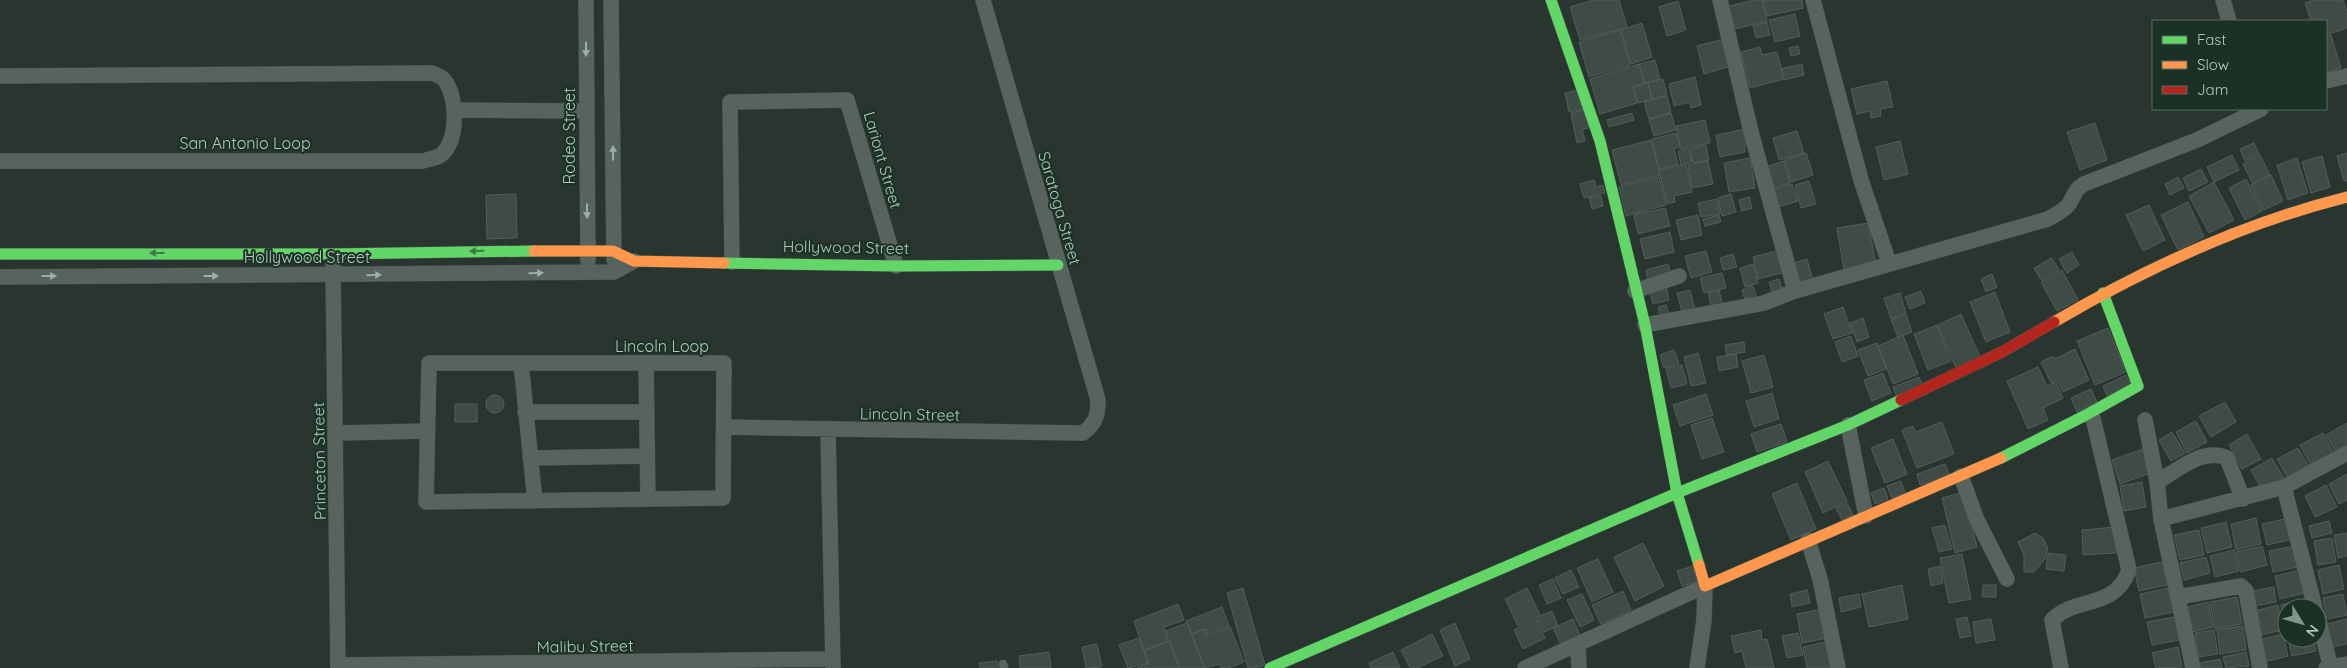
<svg xmlns="http://www.w3.org/2000/svg" width="2347" height="668" font-family="Quicksand,sans-serif">
  <rect width="100%" height="100%" fill="#28362f"/>
  <path fill="#3f4c46" stroke="#505e57" d="M1594 0H1619L1627 27 1580 40 1570 7Z
    M1754 0H1762L1767 21 1735 29 1729 6Z
    M1763 0H1802L1803 8 1767 16Z
    M2314 0H2343L2347 12V28L2326 35V21H2311L2305 3Z
    M1678 1 1686 30 1667 36 1659 7Z
    M1795 14 1800 36 1775 42 1769 20Z
    M1767 22 1770 35 1756 38 1753 26Z
    M1642 23 1652 57 1631 64 1621 30Z
    M1620 30 1630 65 1589 77 1579 42Z
    M2331 35 2341 68 2326 73V37Z
    M1724 39 1731 66 1704 74 1697 46Z
    M1798 46 1800 54 1791 56 1789 48Z
    M1760 47 1762 55 1777 52 1784 79 1750 88 1741 52Z
    M1655 60 1660 79 1645 83 1639 64Z
    M1639 64 1644 83 1633 86 1637 103 1600 114 1590 79Z
    M1802 64 1804 75 1784 80 1781 69Z
    M1695 77 1701 105 1691 108 1690 102 1674 106 1669 84Z
    M1663 79 1667 95 1652 99 1648 83Z
    M1887 81 1893 107 1880 109 1881 116 1871 118 1870 111 1857 114 1851 89Z
    M1648 83 1652 99 1638 103 1633 87Z
    M1579 90 1584 109 1569 112 1565 93Z
    M1667 96 1671 112 1649 119 1644 102Z
    M1585 110 1588 128 1582 129 1585 141 1577 143 1571 113Z
    M1632 113 1634 120 1609 127 1607 120Z
    M1671 113 1676 130 1654 136 1649 120Z
    M1705 120 1710 143 1681 149 1676 126Z
    M2095 123 2107 160 2080 170 2067 132Z
    M1746 129 1749 144 1744 145 1745 152 1720 157 1716 135Z
    M1797 131 1804 153 1779 160 1773 138Z
    M1676 133 1680 147 1674 149 1678 164 1659 169 1652 139Z
    M1651 140 1660 175 1621 185 1612 150Z
    M1900 141 1908 174 1884 180 1876 147Z
    M2254 143 2259 154 2245 161 2240 149Z
    M1706 145 1709 160 1693 163 1690 149Z
    M1689 149 1692 162 1681 165 1678 151Z
    M1806 153 1813 175 1791 182 1785 160Z
    M2347 153V181H2344L2337 156Z
    M2232 155 2239 170 2214 182 2207 167Z
    M2260 155 2270 175 2253 184 2243 164Z
    M2322 156 2330 187 2311 193 2302 162Z
    M1750 158 1755 188 1729 192 1724 163Z
    M2297 158 2308 193 2288 200 2277 165Z
    M1708 161 1713 184 1692 188 1688 165Z
    M1784 161 1790 183 1775 188 1768 166Z
    M1686 164 1692 192 1674 196 1675 202 1667 204 1659 170Z
    M2201 169 2208 182 2189 191 2183 178Z
    M2271 175 2283 201 2263 210 2251 185Z
    M1659 177 1666 205 1626 216 1619 187Z
    M2178 177 2184 188 2170 195 2165 184Z
    M2246 179 2262 211 2245 220 2229 188Z
    M1594 180 1596 187 1603 185 1605 193 1584 198 1580 184Z
    M1809 181 1816 204 1801 208 1795 185Z
    M2214 182 2234 220 2209 233 2189 196Z
    M1792 184 1798 201 1778 207 1773 190Z
    M516 194 517 238 487 239 486 195Z
    M1731 194 1736 212 1722 216 1718 198Z
    M1601 196 1603 206 1592 209 1589 198Z
    M1749 197 1752 208 1742 211 1739 200Z
    M1717 199 1720 214 1701 217 1698 203Z
    M2188 202 2204 237 2178 250 2161 215Z
    M2149 205 2165 240 2143 251 2126 215Z
    M1665 208 1670 226 1638 234 1634 215Z
    M1698 215 1702 235 1681 240 1676 220Z
    M1719 215 1721 222 1705 226 1703 219Z
    M1868 223 1876 264 1844 270 1837 228Z
    M1670 232 1674 252 1645 259 1640 239Z
    M1780 250 1785 272 1758 279 1753 257Z
    M1706 251 1712 272 1691 278 1685 256Z
    M2072 252 2079 265 2067 273 2059 259Z
    M1733 254 1737 267 1723 270 1720 258Z
    M2052 258 2059 270 2041 280 2034 268Z
    M1807 259 1813 281 1800 285 1794 263Z
    M1668 264 1671 273 1648 279 1646 270Z
    M1753 264 1758 283 1745 287 1740 268Z
    M2062 270 2078 300 2057 311 2041 282Z
    M1722 273 1726 288 1704 293 1700 278Z
    M1992 274 1997 287 1986 292 1981 279Z
    M1779 279 1783 292 1773 295 1769 282Z
    M1666 285 1669 300 1653 304 1649 290Z
    M1753 286 1757 299 1746 303 1742 290Z
    M1690 290 1695 309 1682 312 1677 293Z
    M1719 290 1723 306 1712 309 1708 293Z
    M1921 291 1925 303 1910 309 1905 297Z
    M1995 292 2010 332 1986 342 1970 302Z
    M1900 293 1906 313 1891 319 1884 298Z
    M1666 305 1669 315 1660 316 1658 307Z
    M1843 307 1852 333 1833 339 1824 314Z
    M1906 314 1912 332 1898 337 1891 320Z
    M1961 314 1980 357 1956 368 1938 325Z
    M1863 318 1869 337 1857 342 1850 323Z
    M1937 325 1951 361 1928 370 1914 334Z
    M2108 328 2126 372 2095 385 2077 341Z
    M1903 335 1918 374 1893 384 1878 346Z
    M1851 336 1858 356 1842 362 1835 342Z
    M1744 342 1745 352 1727 355 1725 345Z
    M1877 343 1886 369 1868 376 1858 350Z
    M2075 349 2089 380 2063 392 2057 380 2051 383 2041 362 2053 356 2055 359Z
    M1674 350 1679 364 1664 368 1660 355Z
    M1698 353 1706 383 1691 386 1684 357Z
    M1736 354 1738 367 1719 371 1717 357Z
    M1764 355 1773 387 1751 393 1742 361Z
    M1682 365 1687 384 1671 388 1666 369Z
    M2038 367 2047 386 2056 382 2063 398 2043 408 2048 420 2028 429 2007 381Z
    M1883 373 1891 393 1872 401 1864 380Z
    M2126 375 2132 387 2108 398 2103 386Z
    M1919 377 1923 387 1897 397 1893 387Z
    M2091 389 2097 402 2077 412 2071 398Z
    M1772 393 1779 419 1754 427 1746 401Z
    M1706 394 1713 415 1680 426 1673 405Z
    M486 404a9 9 0 1 1 18 0a9 9 0 1 1-18 0Z
    M2225 402 2236 422 2211 437 2199 416Z
    M455 404H477V422H455Z
    M1712 418 1724 452 1702 459 1691 425Z
    M2196 421 2207 442 2187 453 2176 432Z
    M1942 422 1954 454 1917 468 1902 430 1913 426 1916 432Z
    M2347 423V448L2337 454 2326 435Z
    M1781 424 1787 442 1757 452 1751 434Z
    M2172 432 2185 453 2171 461 2159 440Z
    M2323 433 2336 457 2313 469 2300 445Z
    M2247 434 2261 459 2242 469 2229 445Z
    M1893 439 1907 474 1885 483 1871 448Z
    M2298 448 2308 465 2287 477 2277 459Z
    M2143 449 2150 473 2120 484 2112 460Z
    M2272 458 2284 478 2262 490 2251 470Z
    M1828 461 1847 501 1823 513 1805 472Z
    M1945 464 1949 475 1920 485 1917 474Z
    M2347 474V500L2339 504 2329 484Z
    M1901 481 1905 493 1892 498 1887 486Z
    M2142 482 2146 507 2124 511 2120 486Z
    M1797 483 1816 529 1791 540 1772 494Z
    M2326 485 2337 507 2315 517 2305 496Z
    M1884 488 1888 499 1875 504 1871 493Z
    M1964 492 1977 547 1955 553 1942 498Z
    M1847 503 1853 515 1842 520 1836 508Z
    M2256 518 2261 544 2236 550 2231 524Z
    M2289 518 2294 539 2267 545 2262 524Z
    M2329 521 2332 533 2312 538 2309 526Z
    M2226 522 2232 547 2207 553 2201 528Z
    M1945 525 1952 549 1939 552 1932 528Z
    M2115 527 2116 553 2083 555 2082 530Z
    M2199 530 2204 555 2180 560 2174 535Z
    M2035 533 2043 538 2048 548 2045 559 2034 572H2024V556L2018 542Z
    M2347 533V556L2338 558 2334 535Z
    M2332 538 2336 562 2318 565 2314 541Z
    M1643 543 1664 586 1635 601 1614 557Z
    M2262 546 2267 565 2241 572 2236 552Z
    M2295 546 2298 567 2273 572 2269 551Z
    M2234 550 2239 571 2215 577 2210 556Z
    M2048 553 2066 555 2064 571 2046 569Z
    M1962 554 1971 599 1949 603 1940 558Z
    M2206 557 2210 573 2184 580 2180 563Z
    M1598 559 1613 592 1592 602 1577 568Z
    M2162 562 2167 585 2139 591 2134 568Z
    M2339 565 2344 589 2323 594 2318 570Z
    M1693 566 1697 581 1682 586 1677 571Z
    M1940 566 1943 583 1931 586 1928 569Z
    M1571 570 1579 587 1563 594 1555 578Z
    M2300 570 2305 593 2280 599 2275 576Z
    M1553 579 1561 598 1547 604 1539 585Z
    M1902 585 1908 619 1869 627 1862 594Z
    M1983 585H1996V597H1982Z
    M2274 587 2276 602 2254 606 2252 591Z
    M1243 588 1265 665 1254 668H1248L1227 593Z
    M1527 588 1540 615 1518 626 1505 599Z
    M2169 588 2174 612 2145 618 2140 594Z
    M1807 590 1810 603 1792 607 1790 594Z
    M1623 591 1631 610 1601 624 1592 605Z
    M1582 594 1594 620 1580 627 1567 600Z
    M1859 594 1861 607 1841 612 1839 598Z
    M2343 594 2347 615 2327 619 2323 598Z
    M2237 597 2242 624 2215 629 2210 602Z
    M2303 600 2306 608H2287L2286 629 2281 605Z
    M2208 602 2213 627 2193 632 2188 607Z
    M1178 604 1184 620 1164 627 1168 641 1144 650 1134 621Z
    M2278 605 2283 630 2260 635 2255 611Z
    M1222 607 1229 626 1207 634 1205 629 1192 634 1186 621Z
    M1821 609 1827 638 1802 643 1797 614Z
    M1552 611 1558 626 1544 632 1537 617Z
    M1967 617 1971 636 1960 638 1956 619Z
    M2174 617 2179 640 2152 645 2147 622Z
    M1536 619 1545 638 1523 649 1514 630Z
    M1573 619 1580 635 1561 644 1553 628Z
    M1991 619 1995 640 1976 643 1973 622Z
    M2347 619V644L2333 647 2327 624Z
    M1187 623 1204 668H1180L1166 631Z
    M1455 623 1470 659 1455 666 1440 630Z
    M2243 626 2246 650 2220 654 2217 630Z
    M1230 627 1244 662 1229 668H1221L1219 664 1205 668 1192 634 1204 629 1207 636Z
    M1761 630 1762 640 1767 639 1774 668H1746L1742 651 1735 653 1731 636Z
    M2214 630 2218 654 2199 657 2195 633Z
    M1798 633 1803 655 1787 658 1782 636Z
    M1432 634 1443 656 1417 668H1410L1401 650Z
    M2283 634 2288 656 2264 662 2259 640Z
    M1139 638 1148 663 1128 668 1119 645Z
    M2288 638H2313L2316 651 2292 656Z
    M1169 641 1179 668H1137L1149 663 1144 651Z
    M1825 642 1831 668H1807L1803 647Z
    M1097 644 1102 667 1086 668 1082 647Z
    M2178 647 2182 667 2156 668 2152 653Z
    M1049 652 1051 668H1020L1019 656Z
    M1393 652 1400 668H1371L1369 663Z
    M2246 652 2249 666 2226 668 2223 657Z
    M2220 659 2222 668H2201L2200 663Z
    M997 661 998 668H980L979 663Z"/>
  <g fill="none" stroke-linecap="round" stroke-linejoin="round">
    <defs>
      <path id="lane" d="M1003 664 1004 668"/>
      <path id="street" d="M586 0 588 261
        M611 0 614 260
        M1720 0 1752 136 1795 291
        M1813 0 1861 180 1889 263
        M2223 0 2229 21
        M0 76 432 73C436 75 443 77 445 81 458 98 458 141 441 155 437 158 429 159 423 161H0
        M2326 81 2347 76
        M456 110 586 111
        M732 262 730 102 847 100 896 266
        M333 265 338 668
        M0 277 614 272 634 261
        M1635 291 1679 276
        M1645 325 1764 303 1795 291 2048 219C2056 214 2064 211 2069 204 2075 195 2074 190 2084 184L2197 140 2261 109
        M429 363H724L723 498 426 502Z
        M521 363 535 501
        M646 363 648 499
        M525 412H647
        M2145 420 2157 482 2161 519 2193 668
        M1848 425 1866 516
        M724 427 1083 433C1096 423 1098 415 1098 400L983 0
        M828 430 833 668
        M337 433 428 431
        M530 458 647 456
        M1961 476 1977 520 2007 579
        M2157 482C2178 470 2203 447 2227 458L2243 499
        M2284 487 2315 608
        M2161 519 2284 487 2347 453
        M1808 540 1820 579 1838 668
        M2178 597 2241 586 2246 591 2260 668
        M2317 614 2331 668
        M1578 645 1579 668
        M338 665 833 659
        M1525 668 1705 586 1704 620 1697 668
        M2061 668 2052 620C2077 595 2114 611 2129 570L2092 414
        M2326 668 2347 664"/>
      <path id="fast" d="M1551 0 1600 141 1645 325 1677 493 1699 565
        M0 254H333L534 251
        M724 263 896 266 1058 265
        M2001 458 2086 415 2138 386 2103 293
        M1270 668 1677 493 1848 425 1901 400"/>
      <path id="slow" d="M534 251H613L634 261 724 263
        M2054 322C2146 268 2243 223 2347 197
        M1699 565 1705 586 2001 458"/>
      <path id="jam" d="M1901 400 2002 352 2054 322"/>
    </defs>
    <use href="#lane" stroke="#46514b" stroke-width="9"/>
    <use href="#street" stroke="#46514b" stroke-width="16"/>
    <use href="#fast" stroke="#46514b" stroke-width="12"/>
    <use href="#slow" stroke="#46514b" stroke-width="12"/>
    <use href="#jam" stroke="#46514b" stroke-width="12"/>
    <use href="#lane" stroke="#57645e" stroke-width="8"/>
    <use href="#street" stroke="#57645e" stroke-width="15"/>
    <use href="#fast" stroke="#63d668" stroke-width="11"/>
    <use href="#slow" stroke="#ff974d" stroke-width="11"/>
    <use href="#jam" stroke="#b3261e" stroke-width="11"/>
  </g>
  <defs><path id="oneway-solid" d="M-6-.8H1V-3.2L6.5 0L1 3.2V.8H-6Z" transform="scale(1.25)"/></defs>
  <g fill="#9aafa6">
    <use href="#oneway-solid" transform="translate(586 49) rotate(90)"/>
    <use href="#oneway-solid" transform="translate(613 153) rotate(-90)"/>
    <use href="#oneway-solid" transform="translate(587 211) rotate(90)"/>
    <use href="#oneway-solid" transform="translate(536 273) rotate(-1)"/>
    <use href="#oneway-solid" transform="translate(374 275) rotate(-1)"/>
    <use href="#oneway-solid" transform="translate(49 276)"/>
    <use href="#oneway-solid" transform="translate(211 276)"/>
  </g>
  <g fill="#3b7b44">
    <use href="#oneway-solid" transform="translate(477 251) rotate(179)"/>
    <use href="#oneway-solid" transform="translate(157 253) rotate(180)"/>
  </g>
  <g text-anchor="middle" stroke-width="4" stroke-linejoin="round" paint-order="stroke">
    <g font-size="16" fill="#b1c8be" stroke="#1b3126">
      <text transform="translate(569 136) rotate(-90)" y="6">Rodeo Street</text>
      <text x="245" y="149">San Antonio Loop</text>
      <text transform="translate(883 160) rotate(74)" y="6">Lariont Street</text>
      <text transform="translate(1060 208) rotate(74)" y="6">Saratoga Street</text>
      <text transform="translate(846 247) rotate(1)" y="6">Hollywood Street</text>
      <text x="307" y="263">Hollywood Street</text>
      <text x="662" y="352">Lincoln Loop</text>
      <text transform="translate(910 414) rotate(1)" y="6">Lincoln Street</text>
      <text transform="translate(319 461) rotate(-91)" y="6">Princeton Street</text>
      <text transform="translate(585 646) rotate(-1)" y="6">Malibu Street</text>
    </g>
  </g>
  <rect x="2152" y="20" width="175" height="90" fill="#1b3126" stroke="#576d63"/>
  <rect x="2162" y="36" width="25" height="8" fill="#63d668" stroke="#576d63"/>
  <text x="2197" y="45" font-size="15" fill="#b1c8be">Fast</text>
  <rect x="2162" y="61" width="25" height="8" fill="#ff974d" stroke="#576d63"/>
  <text x="2197" y="70" font-size="15" fill="#b1c8be">Slow</text>
  <rect x="2162" y="86" width="25" height="8" fill="#b3261e" stroke="#576d63"/>
  <text x="2197" y="95" font-size="15" fill="#b1c8be">Jam</text>
  <g transform="translate(2302 623) rotate(127)"><circle r="24" fill="#1b3126" stroke="#576d63"/>
  <path d="M0-4L9 19L0 12L-9 19Z" fill="#81958c"/>
  <text y="-8" font-size="14" font-weight="bold" text-anchor="middle" fill="#b1c8be">N</text>
  </g>
</svg>
